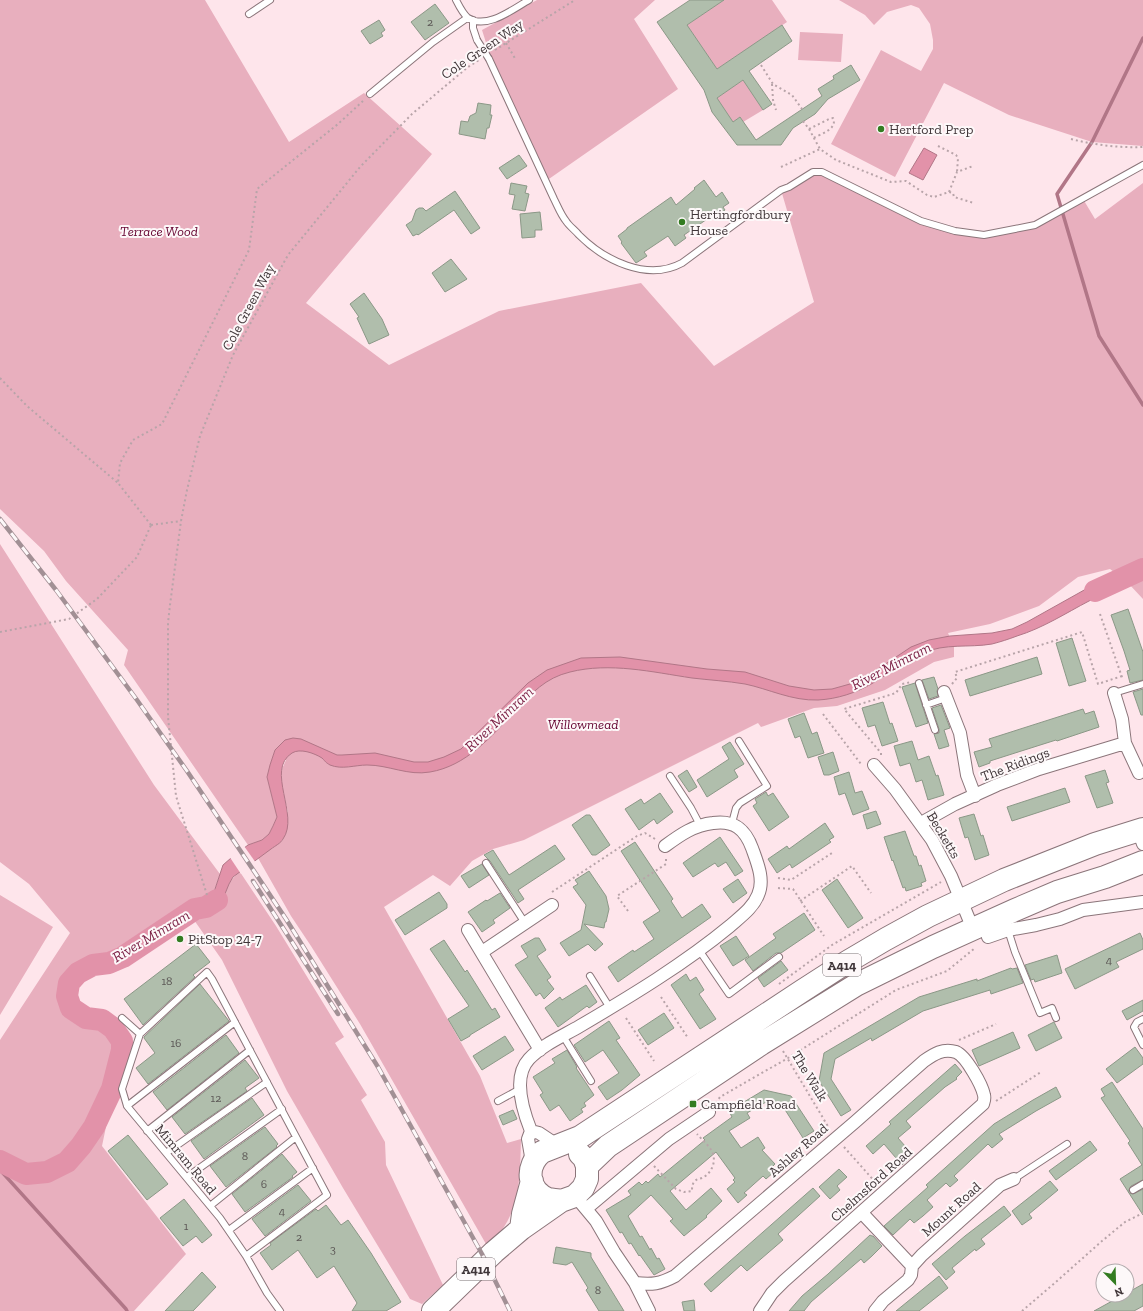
<svg xmlns="http://www.w3.org/2000/svg" width="1143" height="1311" font-family="'Zilla Slab',serif">
  <rect width="100%" height="100%" fill="#fee5eb"/>
  <path fill="#e8afbe" d="M0 0H205L289 142 364 93 432 154 306 303 389 365 499 311 641 283 714 366 814 302 781 190 813 172H822L921 221 984 235 1035 225 1083 199 1095 219 1143 183V599L1128 583 1110 569 1078 577 1039 606 990 624 948 633 954 647V657L934 662 885 690 837 706 814 708 761 727 758 723 524 840 493 849 472 861 450 886 433 875 384 907 480 1076 507 1143 521 1139C520 1170 521 1201 504 1227 500 1234 492 1239 486 1244L360 1024 311 946 291 916 258 858 283 840 288 812 281 783 282 769 286 760V741L275 750 267 777 277 817 269 834 262 840 248 845 124 665 128 650 66 581 44 551 0 509Z
    M537 0H655L634 19 678 89 546 181 493 65 482 30Z
    M724 0H772L787 22 717 69 687 25Z
    M839 0H1143V146L1092 142 1009 115 944 83 895 177 831 144 881 50 921 71 933 49V40L930 24 919 8 911 5 887 12 874 25 865 15Z
    M800 32 843 34 841 62 798 60Z
    M743 80 763 110 743 122 740 117 733 122 717 98Z
    M0 544 154 785 220 874C212 897 213 901 186 904L151 942 82 977 76 997 90 1014 113 1028 122 1050 102 1146 186 1254 134 1311H0V1040L70 933 29 884 0 862Z
    M240 872 276 926 344 1037 335 1043 367 1095 361 1100 385 1142 386 1165 443 1285 422 1304 410 1299 343 1188 287 1091 222 960 194 920 220 906C226 892 227 881 240 872Z
    M0 895 53 927 0 1015Z"/>
  <path fill="#e292a9" stroke="#b17687" d="M924 148 937 155 923 180 909 173Z
    M1116 574 1128 583C1115 589 1101 594 1089 601 1066 613 1043 628 1017 636 1009 639 1000 642 992 644 969 648 945 643 923 653 905 660 890 673 873 683 856 693 837 699 818 700 792 701 769 689 745 684 727 681 709 680 692 678 652 672 610 662 570 672 545 678 532 693 515 711 491 737 466 766 430 772 408 776 389 765 367 765 355 765 342 770 330 765 325 762 326 762 322 758 314 753 300 748 292 753 265 770 300 815 283 839 281 843 275 846 271 849 258 858 246 868 233 877L229 884 220 906 194 920 186 904C196 903 206 902 213 895L223 865 231 858 248 845 262 840 269 834 273 826 277 817 267 777 270 765 275 750 285 740 293 738 301 739 337 755H342L375 753 414 762H428L444 757 461 749 528 683 547 670 581 658 620 657 707 669 745 672 789 686 814 690 832 689 850 684 875 671 911 647 929 640 950 636 992 633 1012 629 1027 622 1086 589Z"/>
  <path fill="#fee5eb" d="M244 846 256 863 241 874 229 856Z"/>
  <g fill="none" stroke-linecap="round" stroke-linejoin="round">
    <path stroke="#b17687" stroke-width="3.5" d="M1143 38 1092 142 1057 194 1099 336 1143 405
      M0 1170 126 1309 127 1311"/>
    <path stroke="#e292a9" stroke-width="22" d="M1095 591 1143 569
      M0 1161 26 1174 47 1172 67 1162 81 1146 94 1127 112 1089 122 1050V1041L113 1028 102 1020 86 1018 71 1008 67 996 69 983 78 973 93 965 109 963 123 957 195 909 206 907 217 900"/>
  </g>
  <path fill="#b0beac" stroke="#8b9887" d="M690 0H724L687 25 717 69 782 25 792 41 749 71 772 104 763 110 743 80 717 98 733 122 740 117 756 140 822 96 818 89 834 79 833 76 851 65 860 80 828 99 815 114 793 128 781 145H737L712 112 704 90 657 22Z
    M435 4 449 23 425 40 411 22Z
    M379 20 385 30 381 33 383 36 370 44 361 31Z
    M478 103 491 105 490 115H492L489 128H487L485 139 459 134 461 121 468 122 470 116 476 113Z
    M519 155 527 166 507 179 499 168Z
    M704 180 716 197 722 192 729 203 723 207 725 210 715 217 713 215 684 235 686 238 675 246 668 236 644 252 647 256 636 263 621 243 622 242 618 236 627 229V228L671 197 676 205 695 189 694 188Z
    M511 183 527 186 525 193 529 194 525 211 512 209 515 195 509 194Z
    M455 191 480 228 471 234 454 210 418 235 417 234 413 236 406 225 412 221 416 210 419 208H423L426 211Z
    M540 212 542 230H535V237L522 238 520 214Z
    M451 259 467 279 445 292 432 273Z
    M364 293 382 319 389 335 369 344 357 318 359 317 350 304Z
    M1128 609 1143 652V680L1130 683 1127 671 1130 670 1124 651 1111 615Z
    M1072 638 1086 681 1069 686 1056 643Z
    M1037 657 1042 674 970 696 965 680Z
    M934 677 938 689 937 691 938 696 929 699 922 680Z
    M915 683 928 723 916 727 902 687Z
    M1143 689V715H1141L1133 692Z
    M883 702 890 724 892 723 898 741 882 746 875 725 868 727 862 708Z
    M941 705 950 728 944 730 949 746 939 749 934 734 939 733V729L932 708Z
    M1083 709 1085 714 1094 711 1099 727 1057 741 1056 740 1015 753 990 761V763L979 767 974 752 992 747 989 739Z
    M804 713 812 734 817 732 824 753 808 758 800 736 795 738 788 719Z
    M912 741 918 760 929 756 936 776 938 775 944 795 928 800 922 780 916 782 910 763 900 766 894 746Z
    M730 742 744 764 734 770 738 777 707 797 697 780 729 759 722 747Z
    M833 752 839 771 829 775H824L818 757Z
    M687 770 697 787 689 792 678 776Z
    M1105 770 1109 782 1106 783 1113 803 1097 808 1085 776Z
    M849 772 855 793 862 791 869 809 853 815 845 793 839 795 834 777Z
    M1065 788 1070 802 1012 821 1007 807Z
    M766 792 768 796 773 793 789 817 769 831 753 806 757 803 755 799Z
    M660 793 673 812 657 824 654 819 639 830 625 809 641 799 644 804Z
    M876 811 881 824 867 829 863 815Z
    M974 814 981 836 983 835 989 855 975 860 968 837 965 838 959 818Z
    M586 815H590L610 845 596 855H592L572 825Z
    M825 823 834 837 829 840 831 842 792 868 790 864 777 873 768 859 787 846 789 849Z
    M905 831 914 856H916L919 866 921 865 926 881 921 883 922 886 906 891 905 887 903 888 893 860 892 861 884 837Z
    M720 837 743 871 735 876 726 862 718 867 715 863 693 877 683 863Z
    M635 842 673 899 671 901 682 918 702 904 711 917 618 982 608 967 633 950 634 952 654 939 643 922 660 911 621 851Z
    M555 845 565 859 518 890 524 899 518 903 490 861 484 855 493 850 509 875Z
    M482 864 489 875 469 888 461 876Z
    M589 871 606 896 609 909 606 922H605L604 928 584 924 603 944 595 951 588 944 569 956 560 943 581 930 586 905 573 887 578 884 575 880Z
    M738 879 747 893 733 903 723 889Z
    M837 879 863 918 848 928 822 890Z
    M439 892 447 904V908L405 935 395 920Z
    M500 893 510 908 493 920 495 923 482 932 468 912 486 900 487 901Z
    M804 913 815 930 781 953H776L753 971 745 960 776 938 773 934Z
    M1140 933 1143 940V949L1116 962 1119 967 1075 989 1065 969Z
    M736 936 749 956 733 966 720 946Z
    M535 938H539L546 950 537 956 551 977 547 980 554 989 544 999 540 993 536 996 515 965 528 957 521 946Z
    M444 940 465 972 467 970 492 1010 495 1008 500 1017 470 1035V1036L461 1041 448 1019 469 1006 430 949Z
    M196 944 210 962 193 975 195 977 143 1025 124 999Z
    M1057 955 1062 973 1035 982 1034 979 1031 980 1025 965Z
    M781 961 788 970 764 987 758 978Z
    M1011 968 1012 969 1017 968 1023 983 991 994 990 990 923 1011 872 1041 871 1038 835 1059 831 1079 851 1110 841 1116 819 1081 824 1053 919 997 977 979V981Z
    M686 974 690 981 696 977 704 990 699 994 716 1019 700 1029 671 985Z
    M200 984 229 1021 148 1084 136 1068 155 1053 144 1038V1037Z
    M586 985 597 1002 589 1008 587 1006 558 1027 545 1008 560 997 562 1000Z
    M1143 1000V1011L1127 1020 1122 1011Z
    M664 1013 674 1028 648 1045 638 1030Z
    M609 1021 620 1038 616 1040 640 1075 622 1090 607 1100 598 1087 619 1073 603 1050 585 1062 574 1045Z
    M1054 1022 1062 1038 1036 1051 1028 1035Z
    M1013 1032 1020 1048 979 1066 972 1050Z
    M226 1035 239 1053 167 1110 153 1092Z
    M505 1036 514 1050 482 1070 473 1056Z
    M1135 1047 1143 1058V1064L1117 1083 1106 1069Z
    M567 1050 577 1067 576 1068 594 1095 584 1103 586 1106 581 1109 583 1112 570 1121 559 1105 550 1111 540 1095 543 1093 533 1077 555 1063 552 1059Z
    M245 1060 259 1078 245 1088 247 1091 185 1134 172 1117Z
    M955 1064 962 1072 956 1078 957 1079 945 1087 906 1121 911 1127 898 1138 913 1155 902 1165 884 1144 873 1154 866 1146 891 1124 889 1122Z
    M1112 1082 1143 1129V1180L1131 1186 1129 1190V1193L1133 1194 1143 1189V1215L1120 1179 1142 1165 1128 1143 1130 1141 1101 1098 1105 1096 1101 1089Z
    M1056 1087 1061 1097 1036 1111 999 1134 1003 1139 992 1148 988 1144 954 1176 958 1180 950 1187 946 1183 927 1200 933 1207 923 1216 914 1223 910 1219 893 1235 884 1226 928 1187 926 1185 994 1124 1033 1100Z
    M764 1090 791 1096 814 1131 803 1138 782 1105 766 1102 747 1113 750 1118 729 1131 741 1148 758 1137 765 1148 762 1150 775 1164 772 1167 775 1171 766 1179 763 1176 744 1193 747 1195 738 1203 727 1189 735 1182 733 1180 735 1178 716 1152 670 1191 686 1210 711 1188 722 1201 706 1216 707 1217 684 1236 670 1221 673 1219 651 1195 628 1216 640 1237 642 1236 650 1250 651 1248 657 1259 659 1258 665 1269 654 1275 640 1255 639 1256 631 1243 629 1244 622 1232 620 1233 606 1210 631 1195 628 1191 639 1182 642 1185 646 1181 648 1183 658 1174 660 1177 705 1140 703 1138 732 1117 729 1111Z
    M252 1098 264 1115 204 1159 191 1141Z
    M513 1110 517 1119 503 1125 499 1116Z
    M265 1127 278 1144 276 1146 277 1147 226 1187 210 1166Z
    M128 1135 168 1184 147 1200 108 1151Z
    M1090 1141 1097 1150 1056 1180 1049 1171Z
    M282 1154 297 1172 292 1176 293 1177 245 1212 232 1194Z
    M839 1169 847 1177 837 1186 840 1190 830 1199 819 1187Z
    M1050 1181 1058 1190 1029 1214 1032 1218 1022 1225 1012 1211Z
    M298 1185 311 1201 265 1236 252 1219Z
    M813 1188 820 1196 778 1234 783 1240 747 1271 741 1265 711 1292 704 1284Z
    M184 1199 212 1235 202 1243 196 1236 183 1246 160 1218Z
    M326 1205 341 1225 348 1220 371 1253 401 1302 386 1311H352L357 1303 334 1266 317 1278 298 1250 272 1270 260 1253 271 1245 270 1243 316 1209 318 1211Z
    M1004 1206 1011 1215 981 1239 985 1244 976 1251 975 1249 952 1268 955 1272 946 1280 932 1264 965 1236Z
    M870 1235 872 1236H873L882 1246 872 1256 864 1263 861 1259 811 1302 804 1311H789L802 1296 828 1274Z
    M556 1247 591 1253V1257L624 1311H599L586 1290 588 1288 572 1262 566 1265 553 1263Z
    M202 1272 216 1287 193 1311H165Z
    M939 1276 948 1288 919 1311H896Z
    M1143 1284V1306L1134 1311H1094L1114 1300 1111 1295H1127V1293Z
    M694 1300 695 1311H684L682 1302Z"/>
  <g fill="none" stroke-linecap="round" stroke-linejoin="round">
    <defs>
      <path id="lane" d="M456 0C459 6 463 14 468 18 487 30 513 9 529 0
        M249 14 270 0
        M473 20V28L477 40
        M489 59 554 199C558 207 561 215 566 221 569 226 575 230 579 235 604 260 647 282 682 263L781 190 789 187 813 172H822L921 221 955 231 984 235 1035 225 1143 165
        M370 94 433 42 467 18
        M919 683 935 730
        M1114 693 1143 684
        M926 705 946 698
        M670 776 691 808 700 825
        M732 823 736 808 740 803 767 786 739 741
        M486 863 525 923
        M1008 930 1015 952 1040 1013 1052 1008 1056 1018
        M699 950 729 994 779 957
        M590 976 610 1008
        M122 1018 140 1034 122 1089 127 1106 220 1218 246 1256 267 1293 280 1311
        M1143 1019 1137 1022 1134 1027 1143 1045
        M140 1034 207 972 212 979 327 1195 246 1256
        M563 1036 591 1081
        M498 1101 520 1089
        M127 1106 235 1022
        M147 1131 250 1050
        M166 1153 267 1082
        M187 1177 282 1109
        M1014 1179 1067 1144
        M1133 1190 1143 1184
        M210 1206 296 1137
        M229 1230 313 1168"/>
      <path id="street" d="M944 692 960 733 967 775 975 796
        M1114 693 1122 719 1125 743 1139 773
        M874 765 895 789 932 840 951 876 973 929
        M921 823 955 804 997 785 1039 769 1125 743
        M1138 830 1143 844
        M468 930 540 1050
        M988 937 1008 930 1036 925 1060 919 1083 910 1143 902
        M482 952 552 905
        M531 1131 539 1133 557 1145
        M532 1162 528 1139 531 1131C523 1111 512 1077 529 1059 542 1045 563 1036 580 1026 631 996 684 964 730 926 740 917 753 908 758 895 765 880 757 862 752 848 745 829 734 820 713 823 694 825 680 835 665 846
        M581 1203 596 1221 614 1252 635 1283 649 1311
        M586 1209 669 1139 709 1112
        M862 1213 912 1266
        M635 1283C652 1285 660 1284 675 1276L855 1122 924 1061C934 1054 943 1048 956 1052 966 1056 982 1085 984 1095 985 1099 984 1101 983 1104L784 1281 772 1293 760 1311
        M875 1311 883 1301 908 1280 911 1275 912 1266 922 1255 1000 1185 1014 1179"/>
      <path id="highway" d="M587 1166 608 1146 761 1044 856 985 933 947 1015 910 1057 892 1105 877 1143 862
        M561 1201C557 1200 552 1200 548 1199 527 1190 525 1166 542 1152L580 1137 802 991 847 962 886 939 928 916 1004 880 1095 844 1143 829
        M521 1229 523 1214 532 1181
        M433 1311 494 1252 521 1229 561 1201 575 1196 583 1188 587 1179V1166L584 1158 580 1154"/>
    </defs>
    <use href="#lane" stroke="#8b757a" stroke-width="8"/>
    <use href="#street" stroke="#8b757a" stroke-width="14"/>
    <use href="#highway" stroke="#8b757a" stroke-width="24"/>
    <path stroke="#b8a4a9" stroke-width="2" stroke-dasharray="2 3" stroke-linecap="butt" d="M506 43 516 60
      M495 50 575 0
      M761 65 773 84 792 95 802 109
      M772 84 773 100 776 110
      M803 121 809 129 820 149 836 160 891 182 906 181 927 195 934 197 949 192 953 193 954 197 974 203
      M809 129 829 119 833 118C838 129 821 134 813 138
      M1071 139C1095 145 1119 148 1143 147
      M938 146 956 155 958 158 957 172
      M781 167 820 149
      M949 192 957 172 973 166
      M0 378 27 406 118 483
      M151 525 118 483 120 463 133 440 162 424 249 250 257 189 338 124 363 101
      M151 525 181 521
      M1100 614 1123 680
      M0 632 69 619 97 599 137 557 151 525
      M952 684 957 678 955 672 1082 632 1098 684 1122 676
      M823 714 861 764
      M881 755V753L844 709 896 693 902 684 911 682
      M778 878 791 880 832 853
      M778 888 793 889 824 936
      M552 892 637 836 645 833 655 839
      M207 895 176 796 168 717V623L170 605 181 521 187 490 200 436 233 355 288 255 360 167 412 114 468 67 479 60
      M800 901 852 866 871 893
      M628 911 617 896 666 864V858
      M779 984 832 945 941 882
      M661 997 688 1038
      M626 1018 654 1061
      M959 1040 996 1024
      M783 1051 829 1128
      M996 1101 1041 1072
      M716 1103 720 1097 788 1058 896 990 947 971 975 948
      M844 1147 877 1184
      M654 1166 676 1189 684 1192 692 1191C692 1188 692 1185 694 1182 696 1179 699 1179 702 1178 711 1174 716 1163 713 1154 711 1147 702 1140 697 1134
      M1022 1311 1057 1281 1102 1241 1125 1222 1143 1213"/>
    <use href="#lane" stroke="#fff" stroke-width="6"/>
    <use href="#street" stroke="#fff" stroke-width="12"/>
    <use href="#highway" stroke="#fff" stroke-width="22"/>
    <defs>
      <path id="rail" d="M0 519 56 590 137 700 187 771 286 919 378 1067 482 1254 510 1311
        M253 881 338 1014"/>
    </defs>
    <use href="#rail" stroke="#a29095" stroke-width="4.5"/>
    <use href="#rail" stroke="#fdf8f9" stroke-width="3" stroke-dasharray="9" stroke-linecap="butt"/>
    <defs>
      <path id="lane-bridge" d="M477 40 489 59"/>
    </defs>
    <use href="#lane-bridge" stroke="#8b757a" stroke-width="8" stroke-linecap="butt"/>
    <use href="#lane-bridge" stroke="#fff" stroke-width="6"/>
  </g>
  <g fill="#337c21" stroke="#fdf8f9" stroke-width="1.5">
    <circle cx="881" cy="129" r="4"/>
    <circle cx="682" cy="222" r="4"/>
    <circle cx="180" cy="939" r="4"/>
    <rect x="689" y="1100" width="8" height="8" rx="2"/>
  </g>
  <g text-anchor="middle" stroke-width="4" stroke-linejoin="round" paint-order="stroke">
    <g font-size="12" fill="#5c5856">
      <text x="430" y="26">2</text>
      <text x="1109" y="964">4</text>
      <text x="167" y="985">18</text>
      <text x="176" y="1047">16</text>
      <text x="216" y="1102">12</text>
      <text x="245" y="1160">8</text>
      <text x="264" y="1188">6</text>
      <text x="282" y="1215">4</text>
      <text x="186" y="1230">1</text>
      <text x="299" y="1241">2</text>
      <text x="333" y="1253">3</text>
      <text x="598" y="1294">8</text>
    </g>
    <g fill="#fdf8f9" stroke="#797073" stroke-width="1">
      <rect x="823" y="954" width="38" height="22" rx="3"/>
      <rect x="457" y="1258" width="38" height="22" rx="3"/>
    </g>
    <g font-size="13" font-weight="bold" fill="#403639">
      <text x="842" y="970">A414</text>
      <text x="476" y="1274">A414</text>
    </g>
    <g font-size="14" fill="#403639" stroke="#fdf8f9">
      <text transform="translate(482 49) rotate(-34)" y="5">Cole Green Way</text>
      <text transform="translate(248 307) rotate(-62)" y="5">Cole Green Way</text>
      <text transform="translate(1015 764) rotate(-21)" y="5">The Ridings</text>
      <text transform="translate(944 835) rotate(59)" y="5">Becketts</text>
      <text transform="translate(810 1076) rotate(59)" y="5">The Walk</text>
      <text transform="translate(798 1150) rotate(-41)" y="5">Ashley Road</text>
      <text transform="translate(186 1159) rotate(50)" y="5">Mimram Road</text>
      <text transform="translate(871 1184) rotate(-42)" y="5">Chelmsford Road</text>
      <text transform="translate(951 1209) rotate(-42)" y="5">Mount Road</text>
    </g>
    <g font-size="14" fill="#403639" stroke="#fdf8f9" text-anchor="start">
      <text x="889" y="134">Hertford Prep</text>
      <text x="690" y="219">Hertingfordbury<tspan x="690" dy="16">House</tspan></text>
      <text x="188" y="944">PitStop 24-7</text>
      <text x="701" y="1109">Campfield Road</text>
    </g>
    <g font-size="14" font-style="italic" fill="#650431" stroke="#fdf8f9">
      <text x="159" y="236">Terrace Wood</text>
      <text x="583" y="729">Willowmead</text>
    </g>
    <g font-size="15" font-style="italic" fill="#7a1d42" stroke="#fdf8f9">
      <text transform="translate(891 666) rotate(-27)" y="5">River Mimram</text>
      <text transform="translate(499 719) rotate(-43)" y="5">River Mimram</text>
      <text transform="translate(151 936) rotate(-31)" y="5">River Mimram</text>
    </g>
  </g>
  <g transform="translate(1115 1283) rotate(157)"><circle r="19" fill="#fdf8f9" stroke="#b1aaac"/>
  <path d="M0-3L7 15L0 10L-7 15Z" fill="#337c21"/>
  <text y="-6" font-size="11" font-weight="bold" text-anchor="middle" fill="#403639">N</text>
  </g>
</svg>
